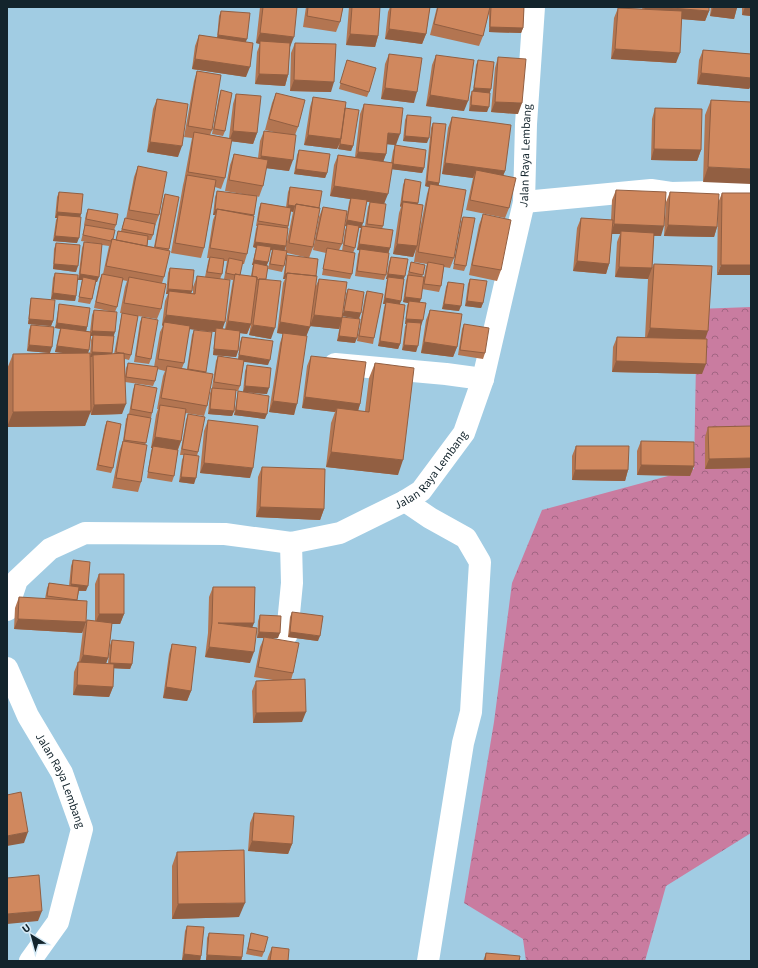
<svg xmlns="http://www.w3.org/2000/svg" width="758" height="968" font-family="'Source Sans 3',sans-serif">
  <defs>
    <pattern id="forest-crowns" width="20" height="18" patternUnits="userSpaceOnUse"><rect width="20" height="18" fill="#c97ca0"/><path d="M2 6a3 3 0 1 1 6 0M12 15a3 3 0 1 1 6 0" fill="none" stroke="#a26583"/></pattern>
  </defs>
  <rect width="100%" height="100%" fill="#a1cce3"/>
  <path fill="url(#forest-crowns)" d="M751 307V833L666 886 645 961H526L523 939 464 903 494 722 512 583 542 510 694 469 697 309Z"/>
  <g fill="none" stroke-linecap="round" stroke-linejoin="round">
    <path stroke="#fff" stroke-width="22" d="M524 202 651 190 671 193 751 191
      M335 364 446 374 483 379
      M405 501 430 518 466 538 480 562 471 712 463 743 428 961
      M287 634 292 583 291 543"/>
    <g stroke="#fff" stroke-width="22">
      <path id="s1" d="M7 610 17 580 50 549 85 533 225 534 291 543 340 533 405 501 421 491 464 433 483 379 524 202 526 124 534 7"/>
      <path id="s2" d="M7 668 28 716 62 773 82 829 58 922 30 961"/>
    </g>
  </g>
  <path fill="#b37551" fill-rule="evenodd" d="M260 7H297L290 47 288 75 285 86 255 84 257 52 260 44 256 43Z
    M306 7H343L340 22 336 32 303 27Z
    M349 7H380L378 36 375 47 346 45Z
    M390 7H430L426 34 422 44 385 39 388 12Z
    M437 7H490L483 36 479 46 430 35Z
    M490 7H524L523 28 521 33 489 32V10Z
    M643 7H709V11L705 21 682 19 676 63 611 59 614 18 618 8 642 9Z
    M711 7H737L734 19 710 16Z
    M742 7H751V16L742 15Z
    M221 11 246 42V77L192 69 195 46 199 35 217 38 219 16Z
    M295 43 331 92 290 91 291 53Z
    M703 50 751 54V85L749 89 697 84 699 60Z
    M389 54 414 103 381 99 385 64Z
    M436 55 464 111 426 106 432 65Z
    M498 57 518 114 491 112 495 68Z
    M347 60 369 92 367 97 339 89Z
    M478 60 491 89 489 93 487 112 469 111 470 97 472 91 473 92 476 65Z
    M197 71 212 130 210 135 229 138 233 104 236 94 257 133 253 144 231 141 225 178 221 189 215 187 204 248 201 258 171 253 183 185 184 181 191 143 192 138 184 137 194 81Z
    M221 90 225 131 223 136 212 134 219 96Z
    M276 93 298 127 295 135 289 171 266 168 263 186 259 197 257 196 247 254 244 264H242L240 275 251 276 253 265H252L256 248 253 247 256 229 257 226H256L259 208 261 203 286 207 288 192 290 187 313 247 309 258 287 253 284 266 282 272 268 269 271 254 272 250H270L268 262 267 265 266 279 271 339 249 335 251 324 247 334 240 333 238 351 236 357 213 355 215 332 189 329 184 363 182 368 187 369 192 335 194 330 206 372 207 406 204 416 185 413 181 441 178 450 174 476 172 482 147 478 151 451 152 448H151L156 415 158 409H157L163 376 165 371 157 369 155 381 153 386 125 382 122 414 91 415 90 411 85 426 7 427V369L13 354 67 353 55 352 59 333 60 329 55 328 59 304 87 327 86 331 90 332 92 315 94 310 109 311 94 308 100 279 102 274H103L109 246 102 245 97 282H96L92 299 90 304 78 302 82 280H78L82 248 84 242 99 244 81 241 85 225 113 239 116 240 118 231H121L125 218 126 219 134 177 138 166 159 215 155 226H154L153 235 151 240H148L147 246 154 247 163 200 165 194 169 249 164 277 162 283 161 309 157 319 138 316 131 355 129 360 125 359V376L126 368 128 363 154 367 160 332 163 326 162 325 165 301 168 294H166L168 273 170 268 192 291 191 293H193V287L197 276 205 277 208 262 209 258H207L213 220 215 215H213L215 197 217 191 254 196 225 191 230 165 234 154 258 158 260 141 264 131 278 133 265 130 272 103ZM291 211 293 212 285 251H284ZM224 261H227L224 279 233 280 232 285 225 329H223L220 279 222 274ZM122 280 127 281 125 287 120 313H122L121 318 114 354H112L114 337 115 312 117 307ZM91 336H93L91 340 90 355 88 353Z
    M313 97 345 110 353 146 351 151 338 149 339 145 337 149 304 145 310 107Z
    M157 99 178 157 147 152 153 109Z
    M711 100 751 102 703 182 705 115Z
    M364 104 396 145 387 144 386 154 383 162 391 163 393 151 395 145 424 168 422 173 392 169 384 204 383 226 382 229 390 248 388 253 386 275 384 280 355 276 358 254 360 250H357L360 231 361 228H359L355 248 353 253 352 274 350 279 322 275 326 253 313 250 319 217 323 207 342 244 339 250 342 251 345 230 347 226H345L349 203 350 199 330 196 334 165 338 155 355 157 360 114ZM366 202H370L368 207 365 226H362Z
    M655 108 701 150 697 161 651 160 652 119Z
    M407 115 427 143 403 141 405 120Z
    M452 117 505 171 503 176 509 208 505 218 466 210 473 178 442 174 448 128Z
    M433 123 439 183V185L454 258 450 268 444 267 441 286 439 292 422 289 420 302 421 326 416 352 402 350 405 327 406 324H405L407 306 408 303 403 302 406 281 411 262 425 265 422 277H424L426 267 427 264 414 262 416 248 413 257 393 254 399 213 401 207 400 206 403 185 405 179 417 204 418 239 427 194 429 187 425 186 431 128Z
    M299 150 327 173 325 178 294 174 297 155Z
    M616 190 661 236H654L652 268 654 264 705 339 702 374 612 372 613 347 617 337 645 338 648 279 615 277 617 242 620 234H612L609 264 606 274 573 271 577 228 581 218 611 220 612 200Z
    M59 192 81 214 80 217 77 243 53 241 56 220 57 218H55L57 197Z
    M670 192 717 227 714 237 664 236 666 202Z
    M722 193H751L717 275 718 203Z
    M88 209 116 225 114 230 84 225 86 214Z
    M483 214 501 270 497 281 469 275 479 225Z
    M463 217 466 266 464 271 453 269 461 222Z
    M56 243 76 272 53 269 54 249Z
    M287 255 316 276 315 288 319 279 343 314 346 294 348 289 359 319 343 316 355 343 337 341 340 325 339 329 310 326 306 336 294 415 269 412 280 343 283 334 277 333 283 283 285 279H283L286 260Z
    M391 257 404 279 400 304V344L398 349 378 346 384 308 385 304H383L387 279H386L389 262Z
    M55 273 76 296 75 301 51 299 53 278Z
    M470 279 483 303 481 308 465 306 468 284Z
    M448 282 459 311 442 309 446 287Z
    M367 291 374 338 373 344 357 341 365 296Z
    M31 298 53 321 51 326 28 324 30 303Z
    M430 310 457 347 453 357 421 353 426 320Z
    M142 317 151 359 149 364 134 362 140 322Z
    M464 324 485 353 483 359 458 355 462 329Z
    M31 325 50 353 27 351 29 330Z
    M242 337 268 365 244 361 240 386 238 391H236L234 411 232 416 208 414 210 393 212 388H218H212L216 361 218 356 238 359 240 342Z
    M311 356 360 404 358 411H365L369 378 375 363 398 475 326 467 331 423 335 412 302 408 307 366Z
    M247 365 267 394 243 392 245 371Z
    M135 384 152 413 151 418 145 445 141 482 138 492 112 488 119 452 123 441 126 419 129 414 133 390Z
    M238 391 265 419 234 415Z
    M188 414 198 452 197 456 194 484 179 482 182 460 184 455H180L186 420Z
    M208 420 250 478 200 473 204 431Z
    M107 421 113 468 111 473 96 470 105 426Z
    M751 426V468L705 469V437L708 427Z
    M641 441 694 466 690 476 637 475V451Z
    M576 446 628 470 625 481 572 480V456Z
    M262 467 324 509 320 520 256 517 258 477Z
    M73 560 86 591H79L77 600 86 622 82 633 14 629 15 608 19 597 45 599 47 588 49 583 69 586 71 566Z
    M99 574 124 614 120 624H112L108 658 106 663H108L110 645 112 640 132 664 130 669 113 668V687L109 697 73 695 74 672 78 662H79L83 630 87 620 95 621V584Z
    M213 587 252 627 250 663 205 657 208 633 209 597Z
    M292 612 318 641 288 637 290 617Z
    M260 615 278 638H269L293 673 291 680 302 722 253 723 252 691 256 681 273 680 254 677 260 647 264 638H257L258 621Z
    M172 644 191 691 187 701 163 698 169 654Z
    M254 813 292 844 288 854 248 851 250 823Z
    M177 852 239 917 172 919V866Z
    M187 926 201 956 200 961 182 960 185 931Z
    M209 933 242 957 241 961 206 960 207 938Z
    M251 933 264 952 262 957 246 954Z
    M272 947 288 961H267L268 957Z
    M486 953 519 961H483Z"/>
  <path fill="#925f42" d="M645 7H659L709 11 705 21 642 16Z
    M713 7H723L737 8 734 19 710 16Z
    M745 7H751V16L742 15Z
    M490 27 523 28 521 33 489 32Z
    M389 29 426 34 422 44 385 39Z
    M260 33 294 37 290 47 260 41V44L256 43Z
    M350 34 378 36 375 47 346 45Z
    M218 35 247 39 245 44 216 41Z
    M615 49 680 53 676 63 611 59Z
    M195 59 250 67 246 77 192 69Z
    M701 73 751 78V85L749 89 697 84Z
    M259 74 288 75 285 86 255 84Z
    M294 80 334 82 331 92 290 91Z
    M385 88 417 92 414 103 381 99Z
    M474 88 491 89 489 95 472 93Z
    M430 95 468 101 464 111 426 106Z
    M495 102 522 103 518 114 491 112Z
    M471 105 489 107 487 112 469 111Z
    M233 131 257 133 253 144 229 141Z
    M388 133 400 134 396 145 384 144Z
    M308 135 341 139 337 149 304 145Z
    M405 136 429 138 427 143 403 141Z
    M150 142 182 146 178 157 147 152Z
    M340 144 353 146 351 151 338 149Z
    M654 149 701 150 697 161 651 160Z
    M358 152 386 154 382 165 354 162Z
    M261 156 293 160 289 171 257 167Z
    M445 163 505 171 501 181 476 170 473 178 442 174Z
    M392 164 424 168 422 173 390 169Z
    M708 167 751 169V184L703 182Z
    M296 169 327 173 325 178 294 174Z
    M427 181 439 183 438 188 430 184 429 187 425 186Z
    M334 186 388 194 384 204 330 196Z
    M402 201 418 203 416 209 403 202 401 207 400 206Z
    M288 205 295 206 293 212 286 210Z
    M215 210H217L215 215H213Z
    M57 212 81 214 79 220 58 215 57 218H55Z
    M347 220 363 223 361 228 362 226 361 228 345 226Z
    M614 224 664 226 661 236 621 234V231L620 234H611Z
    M668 225 717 227 714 237 664 236Z
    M55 236 79 238 77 243 53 241Z
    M255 242 286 246 284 252 256 248 257 245 256 248 253 247Z
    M359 244 390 248 388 254 357 250Z
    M397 244 417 246 413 257 393 254Z
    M254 260 268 262 266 267 254 263 253 265H252Z
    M577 261 609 264 606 274 573 271Z
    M54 264 78 266 76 272 53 269Z
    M721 265H751V275H717Z
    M619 267 652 268 648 279 615 277Z
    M80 274 99 277 97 282 83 280V277L82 280H78Z
    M285 274H287L285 279H283Z
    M388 274 405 276 403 281 388 277 387 279H386Z
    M168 289 192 291 190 296 169 291 168 294H166Z
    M53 293 76 296 75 301 51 299Z
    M405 297 421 299 419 304 409 301 408 303 403 302Z
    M385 298 401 301 399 306 386 302 385 304H383Z
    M467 301 483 303 481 308 465 306Z
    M444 304 461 306 459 311 442 309Z
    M344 311 361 313 359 319 342 316Z
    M166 315 225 322 221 333 216 328 215 332 163 326 164 322 163 326 162 325Z
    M314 315 342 318 339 329 310 326Z
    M29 319 53 321 51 326 28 324Z
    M406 319 423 320 421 326 407 324V322L406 324H405Z
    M228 321 251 324 247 334 225 331Z
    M280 322 310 327 306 337 277 333Z
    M57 323 87 327 86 332 55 328Z
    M253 325 275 328 271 339 249 335Z
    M650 328 708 331 703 346 645 343Z
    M92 331 115 332 113 338 93 335V336H90Z
    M339 336 357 338 355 343 337 341Z
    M380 341 400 344 398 349 378 346Z
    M424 342 457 347 453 357 421 353Z
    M29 345 52 347 50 353 27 351Z
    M404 345 418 346 416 352 402 350Z
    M57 346 89 350 87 356 55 352Z
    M214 349 238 351 236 357 213 355Z
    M92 352 112 353 110 359 93 355 92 357H90Z
    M239 355 270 360 268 365 238 361Z
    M616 361 706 364 702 374 612 372Z
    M245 386 269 388 267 394 243 392Z
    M305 397 360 404 357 414 337 408 335 412 302 408Z
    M273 401 297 404 294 415 269 412Z
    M126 404 122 414 91 415 94 405Z
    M210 409 234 411 232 416 208 414Z
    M236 410 267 414 265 419 234 415Z
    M91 411 85 426 7 427 13 412Z
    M155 437 181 441 177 451 151 448Z
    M331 452 403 460 398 475 326 467Z
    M751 458V468L705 469 709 459Z
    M204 463 253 468 250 478 200 473Z
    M641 465 694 466 690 476 637 475Z
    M575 470H628L625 481 572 480Z
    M181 477 196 478 194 484 179 482Z
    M260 507 324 509 320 520 256 517Z
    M71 584 88 586 86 591 69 590Z
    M99 614H124L120 624H95Z
    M18 619 86 622 82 633 14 629Z
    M218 623H254L250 634Z
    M259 632 280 633 278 638H257Z
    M290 632 320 636 318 641 288 637Z
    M209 647 254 652 250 663 205 657Z
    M83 655 108 658 104 669 79 665Z
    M110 663 132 664 130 669 108 668Z
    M77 685 113 687 109 697 73 695Z
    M166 687 191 691 187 701 163 698Z
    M306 712 302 722 253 723 256 713Z
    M28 832 24 843 7 846V836Z
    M252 841 292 844 288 854 248 851Z
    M245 903 239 917 172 919 178 904Z
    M42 911 38 921 7 924V914Z
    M184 954 201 956 200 961 182 960Z
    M207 955 242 957 241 961 206 960Z"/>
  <path fill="#d0885e" stroke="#925f42" d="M263 7H297L294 37 260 33Z
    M308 7H343L340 22 307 16Z
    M352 7H380L378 36 350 34Z
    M391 7H430L426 34 389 29Z
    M438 7H490L483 36 434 24Z
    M491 7H524L523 28 490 27Z
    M659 7H709V11Z
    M723 7H737V8Z
    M618 8 682 11 680 53 615 49Z
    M221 11 250 13 247 39 218 35Z
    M199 35 253 43 250 67 195 59Z
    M260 41 290 43 288 75 259 74Z
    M295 43 336 44 334 82 294 80Z
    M703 50 751 54V78L701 73Z
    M389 54 422 58 417 92 385 88Z
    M436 55 474 60 468 101 430 95Z
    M498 57 526 59 522 103 495 102Z
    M347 60 376 68 369 92 340 83Z
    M478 60 494 62 491 89 474 88Z
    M197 71 221 75 212 130 188 126Z
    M221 90 232 93 225 131 214 129Z
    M472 91 490 93 489 107 471 105Z
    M276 93 305 100 298 127 269 119Z
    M236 94 261 96 257 133 233 131Z
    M313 97 346 102 341 139 308 135Z
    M157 99 188 104 182 146 150 142Z
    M711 100 751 102V169L708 167Z
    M364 104 403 108 400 134 388 133 386 154 358 152Z
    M345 108 359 110 353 146 340 144Z
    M655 108 702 109 701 150 654 149Z
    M407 115 431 117 429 138 405 136Z
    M452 117 511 125 505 171 445 163Z
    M433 123 446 124 439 183 427 181Z
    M264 131 296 135 293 160 261 156Z
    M194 132 232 139 225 178 188 172Z
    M395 145 426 150 424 168 393 164Z
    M299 150 330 154 327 173 296 169Z
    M234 154 268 160 263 186 229 180Z
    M338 155 393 163 388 194 334 186Z
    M138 166 167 172 159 215 129 210Z
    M476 170 516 178 509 208 470 200Z
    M187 175 216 180 204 248 175 243Z
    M405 179 421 182 418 203 402 201Z
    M430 184 466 190 454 258 418 252Z
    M290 187 322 191 319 208 296 204 295 206 288 205Z
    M616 190 666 192 664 226 614 224Z
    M217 191 257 196 254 215 217 209 215 210Z
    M59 192 83 194 81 214 57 212Z
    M670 192 719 194 717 227 668 225Z
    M722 193H751V265H721Z
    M165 194 179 197 169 249 155 247Z
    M351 198 367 200 363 223 347 220Z
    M370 202 386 204 383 226 367 224Z
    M403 202 423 205 417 246 397 244Z
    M261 203 291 208 288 226 258 221Z
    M296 204 320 208 313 247 289 243Z
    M323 207 347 211 342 244 316 240Z
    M88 209 118 214 116 225 86 219Z
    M217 209 254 216 247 254 210 248Z
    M483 214 511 220 501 270 472 265Z
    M58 215 81 217 79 238 55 236Z
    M463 217 475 218 466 266 454 264Z
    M125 218 155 224 153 235 122 229Z
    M581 218 613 220 609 264 577 261Z
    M258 224 288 228 286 246 255 242Z
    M347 224 359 226 355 248 344 245Z
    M85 225 115 230 113 239H112L111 241 83 235Z
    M362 226 393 230 390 248 359 244Z
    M118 231 148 236 147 246 116 240Z
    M621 231 654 233 652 268 619 267Z
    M112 239 170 251 164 277 106 266Z
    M84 242 102 244 99 277 80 274Z
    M56 243 80 245 78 266 54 264Z
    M257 245 271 247 268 262 254 260Z
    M327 248 355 253 352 274 323 269Z
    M273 249 287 251 284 266 270 264Z
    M360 249 389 253 386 275 357 271Z
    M287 255 318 259 316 276 287 273V274H285Z
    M210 257 224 259 222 274 207 272Z
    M391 257 408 259 405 276 388 274Z
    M229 258 243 261 240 275 235 274V275L226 273Z
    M411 262 425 265 423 275 409 272Z
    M428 262 444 265 441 286 424 284Z
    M254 263 268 266 266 279H259V280L257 279V277L252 276Z
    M654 264 712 266 708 331 650 328Z
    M170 268 194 270 192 291 168 289Z
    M55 273 78 275 76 296 53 293Z
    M287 273 317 276 310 327 280 322Z
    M102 274 123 278 117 307 96 302Z
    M235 274 257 277 251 324 228 321Z
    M408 275 424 277 421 299 405 297Z
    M197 276 230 280 225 322 166 315 169 291 195 294Z
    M83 277 96 280 92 299 79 297Z
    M129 277 166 284 161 309 124 303Z
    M388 277 404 279 401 301 385 298Z
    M259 279 281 281 275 328 253 325Z
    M319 279 347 282 342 318 314 315Z
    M470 279 487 281 483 303 467 301Z
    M448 282 464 284 461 306 444 304Z
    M348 289 364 292 361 313 344 311Z
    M367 291 383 294 374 338 359 336Z
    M31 298 55 300 53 321 29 319Z
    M409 301 426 303 423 320 406 319Z
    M386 302 405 305 400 344 380 341Z
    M59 304 90 308 87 327 57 323Z
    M94 310 117 312 115 332 92 331Z
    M430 310 462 314 457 347 424 342Z
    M122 313 138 316 131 355 116 352Z
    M142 317 158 320 151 359 136 356Z
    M342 317 360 319 357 338 339 336Z
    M164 322 190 326 184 363 158 359Z
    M407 322 421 323 418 346 404 345Z
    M464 324 489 328 485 353 460 350Z
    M31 325 54 327 52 347 29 345Z
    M61 328 91 332 89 350 57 346Z
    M216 328 240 331 238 351 214 349Z
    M194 330 212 332 206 372 188 369Z
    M283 333 307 336 297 404 273 401Z
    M93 335 114 336 112 353 92 352Z
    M242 337 273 341 270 360 239 355Z
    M617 337 707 339 706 364 616 361Z
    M90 353 91 411 13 412V354Z
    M124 353 126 404 94 405 93 355Z
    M218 356 244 360 240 386 214 382Z
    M311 356 366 362 360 404 305 397Z
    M128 363 158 367 155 381 126 377Z
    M375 363 414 368 403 460 331 452 337 408 369 412Z
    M247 365 271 368 269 388 245 386Z
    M167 366 213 374 207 406 161 398Z
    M135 384 157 388 152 413 131 409Z
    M212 388 236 390 234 411 210 409Z
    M238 391 269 396 267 414 236 410Z
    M160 405 186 409 181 441 155 437Z
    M128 414 151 418 146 443 124 440Z
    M188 414 205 417 198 452 182 449Z
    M208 420 258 426 253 468 204 463Z
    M107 421 121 424 113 468 98 465Z
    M751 426V458L709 459 708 427Z
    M123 441 147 445 141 482 116 478Z
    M641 441 694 442V466L641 465Z
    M153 446 178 450 174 476 148 472Z
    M576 446H629L628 470H575Z
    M184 454 199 456 196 478 181 477Z
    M262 467 325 469 324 509 260 507Z
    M73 560 90 562 88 586 71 584Z
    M99 574H124V614H99Z
    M49 583 79 587 77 600 47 596Z
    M213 587H255L254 623H218L257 628 254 652 209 647 212 623Z
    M19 597 87 601 86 622 18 619Z
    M292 612 323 616 320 636 290 632Z
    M260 615 281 616 280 633 259 632Z
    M87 620 112 623 108 658 83 655Z
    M264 637 299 643 293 673 258 667Z
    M112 640 134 642 132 664 110 663Z
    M172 644 196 647 191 691 166 687Z
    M78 662 114 664 113 687 77 685Z
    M305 679 306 712 256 713V681Z
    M21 792 28 832 7 836V795Z
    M254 813 294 816 292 844 252 841Z
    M244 850 245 903 178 904 177 852Z
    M39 875 42 911 7 914V878Z
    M187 926 204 927 201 956 184 954Z
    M209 933 244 935 242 957 207 955Z
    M251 933 268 937 264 952 248 949Z
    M272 947 289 949 288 961H270Z
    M486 953 520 956 519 961H485Z"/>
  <g text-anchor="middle" stroke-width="3" stroke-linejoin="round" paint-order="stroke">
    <g font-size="12" fill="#13242c" stroke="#d4e9f5">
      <text dy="4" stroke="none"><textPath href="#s1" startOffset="821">Jalan Raya Lembang</textPath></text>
      <text dy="4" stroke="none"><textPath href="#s1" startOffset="485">Jalan Raya Lembang</textPath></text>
      <text dy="4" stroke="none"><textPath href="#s2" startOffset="125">Jalan Raya Lembang</textPath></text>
    </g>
  </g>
  <rect width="758" height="968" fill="none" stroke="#13242c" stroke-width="16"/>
  <g transform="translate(32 936) rotate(323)" stroke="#d4e9f5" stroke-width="3" paint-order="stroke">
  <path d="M0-3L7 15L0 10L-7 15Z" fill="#13242c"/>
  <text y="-6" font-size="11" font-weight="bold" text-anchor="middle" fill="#13242c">U</text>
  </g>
</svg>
